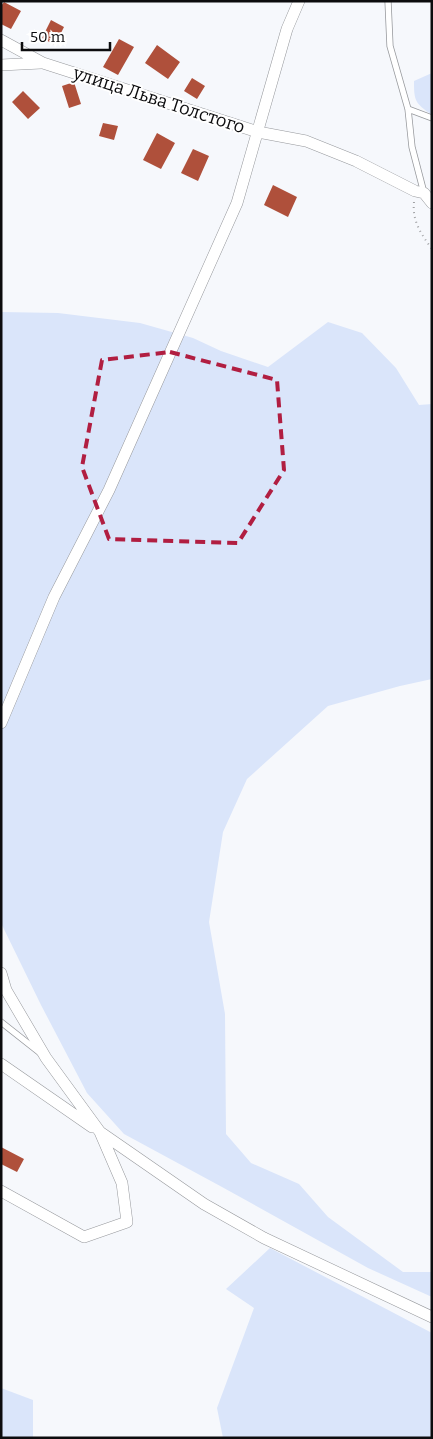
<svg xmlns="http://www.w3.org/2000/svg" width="433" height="1439" font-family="Bitter,serif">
  <rect width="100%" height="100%" fill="#f6f8fc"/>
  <path fill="#dae5fa" d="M432 73V115C415 103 414 101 414 81Z
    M1 312 58 313 140 323 193 338 221 351 268 367 328 322 362 333 396 368 419 405 432 404V679L400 686 328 706 247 779 223 832 209 922 225 1014 226 1134 251 1163 299 1184 328 1217 403 1272H432V1297L368 1268 222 1187 124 1134 87 1093 41 1005 1 923Z
    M270 1248 432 1333V1438H223L217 1408 254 1308 226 1289Z
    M1 1388 33 1400V1438H1Z"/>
  <path fill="#af503b" d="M4 2 21 11 11 29 1 24V6Z
    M51 20 64 27 55 45 42 38Z
    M119 39 134 47 118 75 103 67Z
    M157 45 180 62 168 79 145 63Z
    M192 78 205 86 197 99 184 91Z
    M74 82 81 104 69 108 62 86Z
    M23 91 40 108 28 119 12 102Z
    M103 123 118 126 114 140 99 136Z
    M157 133 175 143 161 169 143 160Z
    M193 149 209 156 198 181 181 173Z
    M273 185 297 197 288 217 264 205Z
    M1 1147 24 1159 17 1172 1 1164Z"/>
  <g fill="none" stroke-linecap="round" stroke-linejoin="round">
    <defs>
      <path id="lane" d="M388 1 390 46 408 109 412 147 424 193
        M408 109 432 118
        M1 1022 39 1052"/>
      <path id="street" d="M1 40 43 63 258 132 306 141 356 161 415 191 424 193 432 203
        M1 65 41 63
        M1 723 54 597 109 490 237 203 287 29 299 1
        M1 973 6 990 46 1058 100 1132
        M1 1064 92 1127
        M1 1191 84 1237 127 1222 122 1183 100 1132 204 1204 264 1238 432 1317"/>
    </defs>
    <use href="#lane" stroke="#96989c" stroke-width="7"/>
    <use href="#street" stroke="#96989c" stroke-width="12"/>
    <path stroke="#9fa0a3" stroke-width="2" stroke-dasharray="1 4" stroke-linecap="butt" d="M414 202C412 221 421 234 432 249"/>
    <use href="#lane" stroke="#fff" stroke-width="5.5"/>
    <use href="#street" stroke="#fff" stroke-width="11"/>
  </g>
  <path fill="none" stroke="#b11e41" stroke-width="4" stroke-dasharray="10 6" stroke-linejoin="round" d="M170 352 277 380 284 470 238 543 109 539 82 467 102 360Z"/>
  <g text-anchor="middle" stroke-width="4" stroke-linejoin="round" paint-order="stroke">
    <g font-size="18" fill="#0c0c0e" stroke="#fff">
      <text transform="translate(159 100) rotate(18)" y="6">улица Льва Толстого</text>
    </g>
  </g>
  <rect width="433" height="1439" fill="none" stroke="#0c0c0e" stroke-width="5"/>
  <path d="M22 42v8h88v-8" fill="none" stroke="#0c0c0e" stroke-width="2.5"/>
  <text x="30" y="42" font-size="15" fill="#0c0c0e" stroke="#ffffff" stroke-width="4" paint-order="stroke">50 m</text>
</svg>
